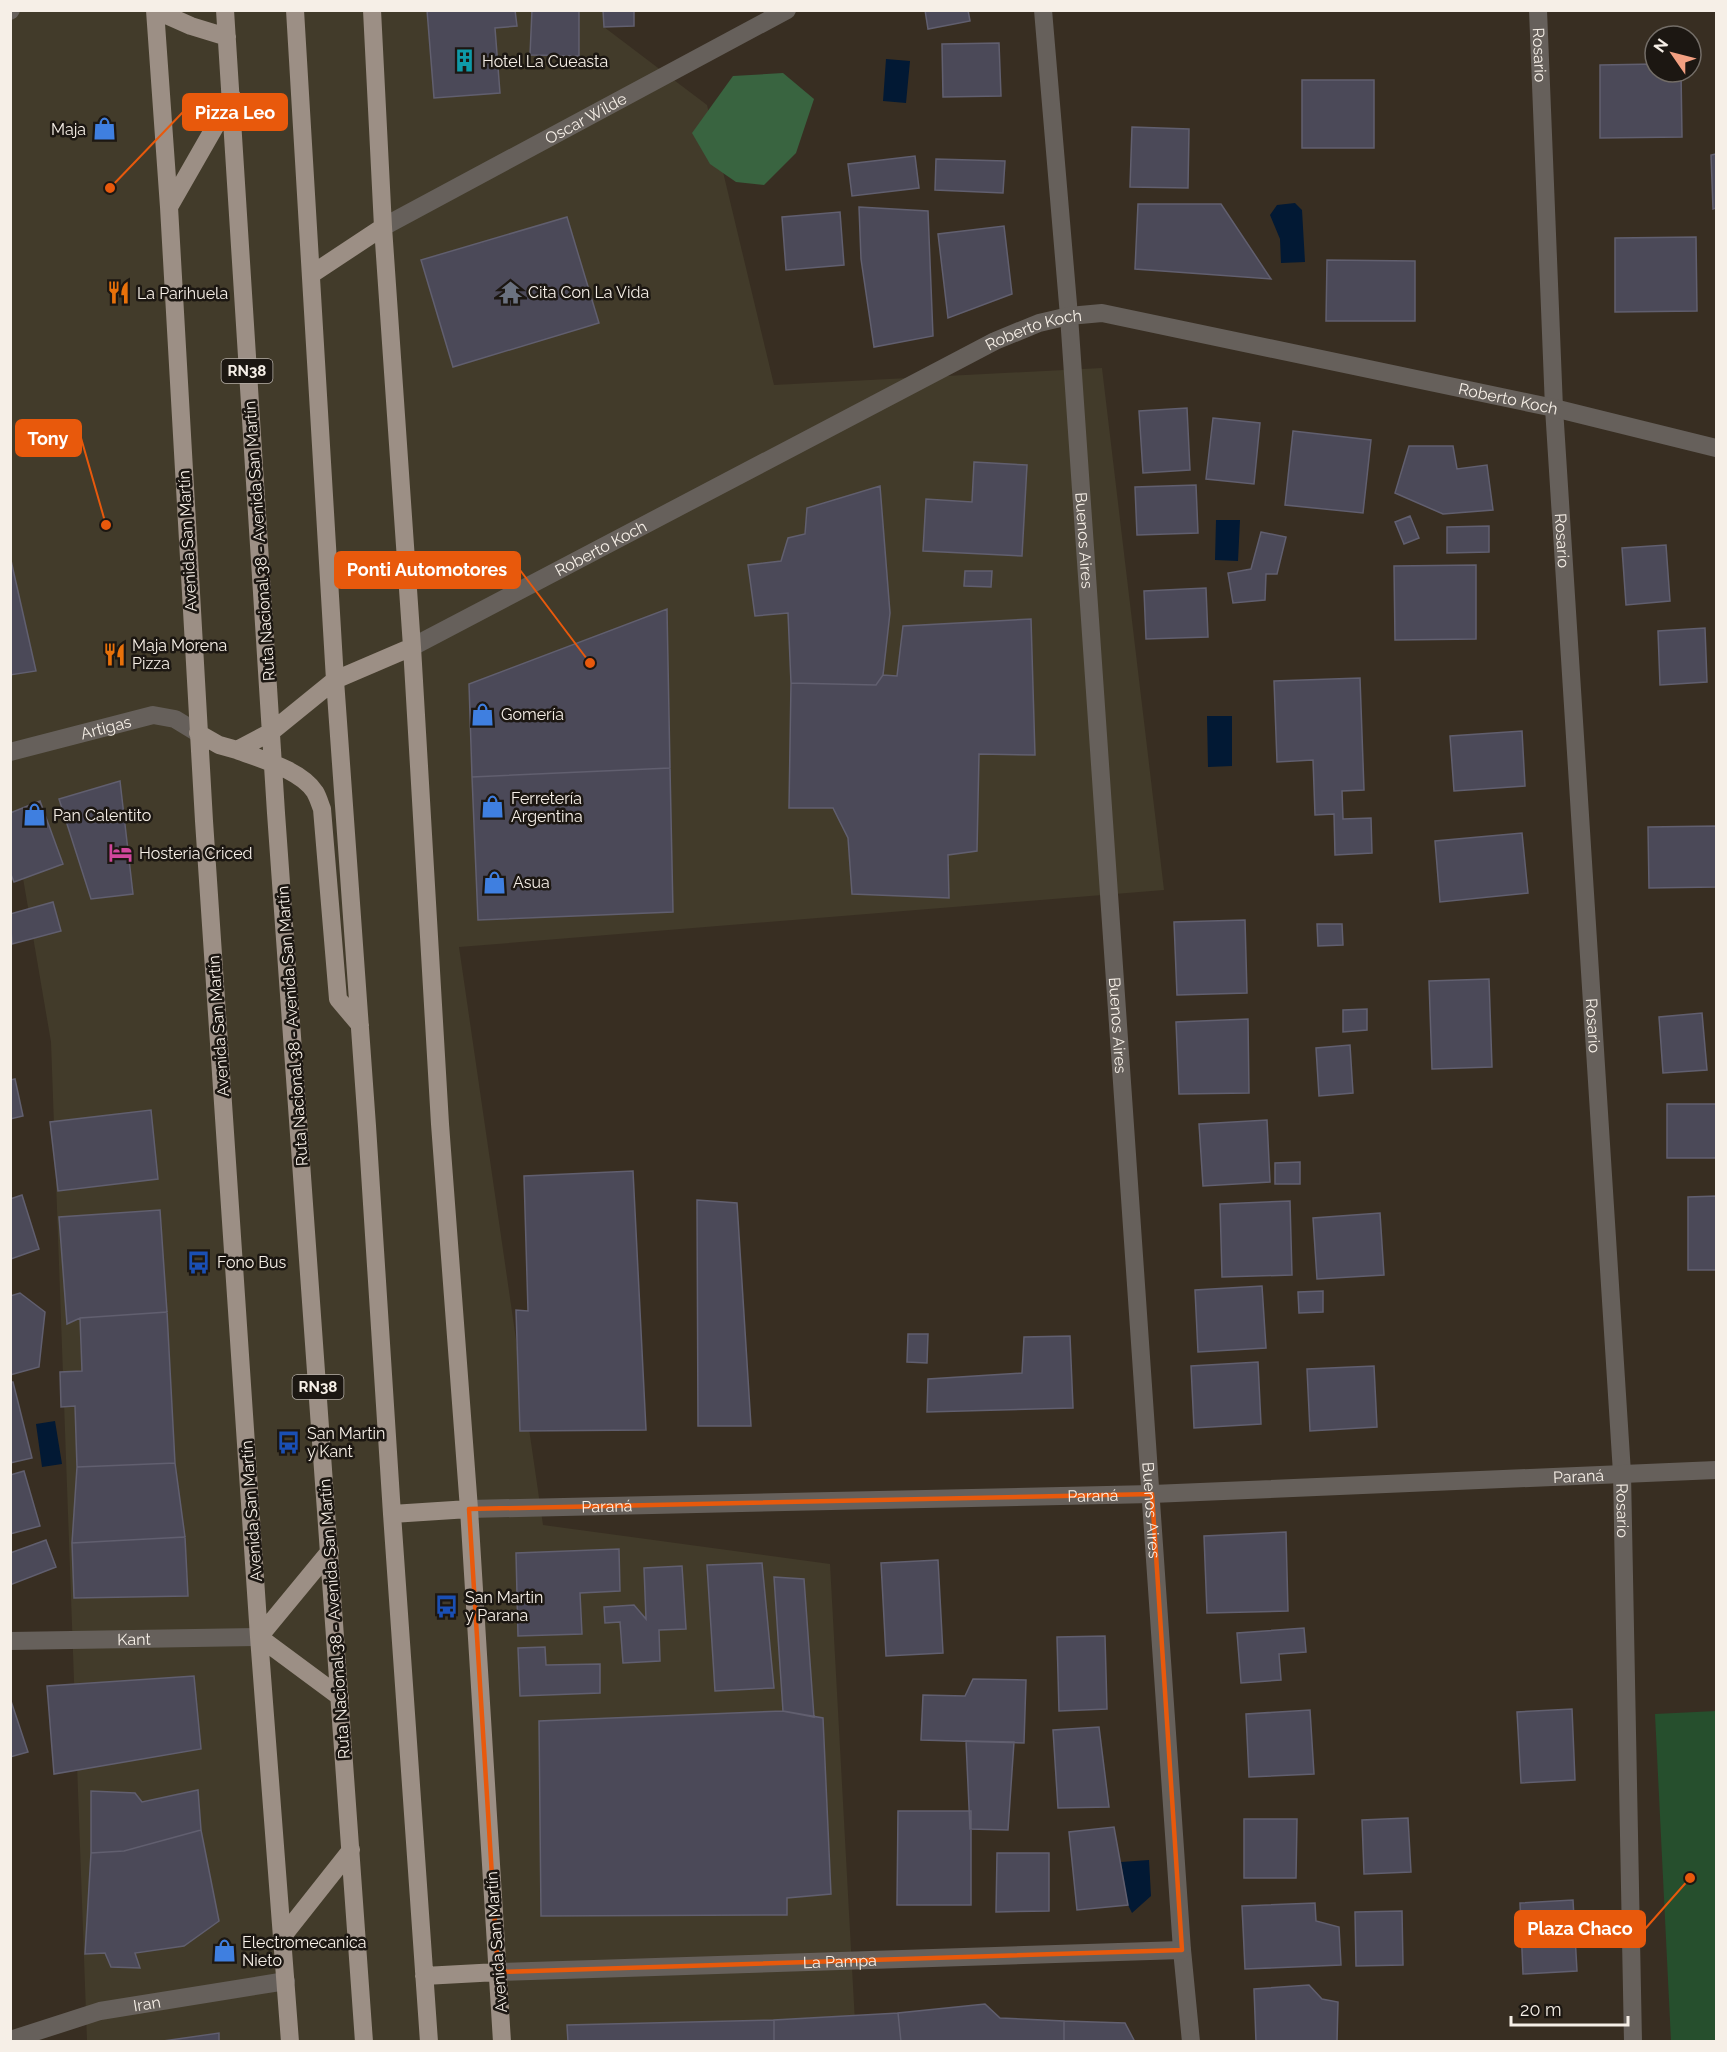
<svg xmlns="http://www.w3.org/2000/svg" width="1727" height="2052" font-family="Raleway,sans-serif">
  <rect width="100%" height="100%" fill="#382e22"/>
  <path fill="#423b2a" d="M10 11H603L604 27 707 105 774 385 1102 368 1164 890 459 947 543 1525 830 1564 856 2041H87L51 1042 10 802Z"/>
  <path fill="#264f2d" d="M1716 1711V2041H1671L1655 1714Z"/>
  <path fill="#396440" d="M783 73 814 99 796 153 764 185 736 182 710 164 692 133 733 76Z"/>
  <path fill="#021934" d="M886 59 910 61 906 103 883 101Z
    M1295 203 1302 210 1305 262 1281 263 1280 239 1270 215 1277 205Z
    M1216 520H1240L1238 561 1215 560Z
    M1207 716H1232V766L1208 767Z
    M55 1421 62 1464 42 1467 36 1424Z
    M1149 1860 1151 1896 1132 1913 1128 1905 1121 1862Z"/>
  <path fill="#4b4958" stroke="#615f6f" stroke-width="1.5" d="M427 10H515L517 26 495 28 500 93 434 98Z
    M532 10H579V56L530 55Z
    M603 10H634V26L604 27Z
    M925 10H968L970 21 928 29Z
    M999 43 1001 96 943 97 942 44Z
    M1655 64V72H1681L1682 137 1600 138V65Z
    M1302 80H1374V148H1302Z
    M1132 127 1189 129 1188 188 1130 187Z
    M1716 154V208L1713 209 1711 155Z
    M915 156 919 188 852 196 848 164Z
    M936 159 1005 161 1003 193 935 190Z
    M1138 204H1221L1271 279 1135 269Z
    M859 207 928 211 933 336 874 347 861 259Z
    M840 212 844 265 786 270 782 217Z
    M567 217 599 323 453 367 421 260Z
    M1004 226 1012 294 948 318 938 234Z
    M1696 237 1697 311 1615 312V238Z
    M1327 260 1415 261V321H1326Z
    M1187 408 1190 470 1143 473 1139 411Z
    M1213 418 1260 423 1254 484 1206 479Z
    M1293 431 1371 440 1363 513 1285 505Z
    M1409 446H1453L1457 469 1487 465 1493 510 1443 514 1395 493Z
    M974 462 1027 465 1022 556 923 551 926 499 972 502Z
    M1196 485 1198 533 1137 535 1135 487Z
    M880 486 890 613 883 675 876 685 791 683 788 613 755 616 748 565 781 561 788 538 805 534 807 508Z
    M1410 516 1419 538 1404 544 1395 522Z
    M1489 526V552L1447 553V527Z
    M1261 532 1286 537 1277 574H1266L1265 600 1233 603 1228 573 1251 569Z
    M1666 545 1670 601 1626 605 1622 548Z
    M10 556 36 671 10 675Z
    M1476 565V639L1395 640 1394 566Z
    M965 571H992L991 587 964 586Z
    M1206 588 1208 637 1146 639 1144 591Z
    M667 609 670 768 472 777 469 684Z
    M1031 619 1035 755 979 754 977 851 948 855 949 898 852 894 848 838 833 808H789L791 683 876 685 883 675 897 676 903 626Z
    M1705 628 1707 682 1660 685 1658 631Z
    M1360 678 1364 790 1342 791 1343 819 1371 818 1372 853 1335 855 1334 814 1315 815 1313 760 1277 762 1274 681Z
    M1522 731 1525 786 1454 791 1450 736Z
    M670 768 673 912 478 920 472 777Z
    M120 781 133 894 91 899 59 799Z
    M40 801 63 864 14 882 10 872V813Z
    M1716 826V887L1649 888 1648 827Z
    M1522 833 1528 893 1440 902 1435 841Z
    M53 902 61 931 12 944 10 914Z
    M1245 920 1247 993 1177 995 1174 922Z
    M1317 924H1342L1343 945 1318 946Z
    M1489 979 1492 1067 1432 1069 1429 981Z
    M1367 1009V1030L1343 1032V1010Z
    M1702 1013 1707 1070 1663 1073 1659 1017Z
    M1248 1019 1249 1093 1179 1094 1176 1022Z
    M1350 1045 1353 1093 1319 1096 1316 1048Z
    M15 1079 23 1116 10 1119V1080Z
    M1667 1104H1716V1158H1667Z
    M151 1110 158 1179 58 1191 50 1122Z
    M1267 1120 1270 1182 1203 1186 1199 1124Z
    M1300 1162V1184H1275V1163Z
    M633 1171 646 1430 520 1431 516 1310 528 1311 524 1176Z
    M22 1195 39 1249 11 1259 10 1199Z
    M1716 1196V1270H1688V1197Z
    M697 1200 737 1203 751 1426H698Z
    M1290 1201 1292 1275 1222 1277 1220 1204Z
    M160 1210 167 1312 80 1318 67 1324 59 1217Z
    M1380 1213 1384 1275 1317 1279 1313 1218Z
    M1262 1286 1266 1348 1198 1352 1195 1290Z
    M1323 1291V1312L1299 1313 1298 1292Z
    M20 1293 45 1312 39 1367 10 1375V1296Z
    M167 1312 175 1463 77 1467 75 1406 61 1407 60 1372 82 1371 80 1318Z
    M908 1334H928L927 1363 907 1362Z
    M1070 1336 1073 1408 927 1412 928 1379 1022 1373 1024 1337Z
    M1258 1362 1261 1424 1194 1428 1191 1366Z
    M1374 1366 1377 1427 1310 1431 1307 1369Z
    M10 1382H13L32 1458 10 1463Z
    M175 1463 185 1537 72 1543 77 1467Z
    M24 1471 40 1526 10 1534V1475Z
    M1286 1532 1288 1611 1207 1613 1204 1536Z
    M185 1537 188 1596 74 1598 72 1543Z
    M46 1540 56 1567 10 1585V1553Z
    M619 1549 620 1591 580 1593 582 1634 518 1636 516 1553Z
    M938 1560 943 1653 886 1656 881 1563Z
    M762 1563 774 1688 715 1691 707 1565Z
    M682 1566 686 1629 659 1630 660 1661 623 1663 620 1622 605 1623 604 1607 634 1605 646 1619 644 1568Z
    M774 1577 804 1579 814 1717 783 1711Z
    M1304 1628 1306 1652 1279 1654 1281 1680 1241 1683 1237 1633Z
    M1105 1636 1107 1709 1059 1711 1057 1637Z
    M545 1647 546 1665 600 1664V1693L520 1696 518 1648Z
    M194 1676 201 1749 54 1774 47 1686Z
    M973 1679 1026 1680 1024 1743 921 1740 923 1695 965 1696Z
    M10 1698 28 1752 10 1757Z
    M1572 1709 1575 1780 1521 1783 1517 1712Z
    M1310 1710 1314 1774 1249 1777 1246 1714Z
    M783 1711 823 1718 831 1894 787 1898V1915L541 1916 539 1721Z
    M1099 1727 1109 1807 1058 1808 1053 1730Z
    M966 1741 1014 1742 1008 1830 970 1829Z
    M198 1790 201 1830 124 1851 91 1853V1791L135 1793 142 1802Z
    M898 1811H971V1905H897Z
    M1408 1818 1411 1872 1364 1874 1362 1820Z
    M1244 1819H1297L1296 1878H1244Z
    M1114 1827 1128 1905 1077 1910 1069 1832Z
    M201 1830 219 1921 184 1946 135 1953 140 1968 111 1967 105 1953 85 1954 91 1853 124 1851Z
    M997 1853H1049V1911L996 1912Z
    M1573 1900 1577 1971 1523 1974 1520 1903Z
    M1315 1903 1316 1921 1339 1927 1341 1965 1245 1969 1242 1906Z
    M1402 1911 1403 1965 1356 1966 1355 1912Z
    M1309 1985 1322 1999 1338 2002 1337 2042H1256L1254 1989Z
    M985 2004 1000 2018 1064 2021V2042H901L898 2013Z
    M898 2013 901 2042H774V2020Z
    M774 2020V2042H568L567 2025Z
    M1064 2021 1125 2023 1135 2042H1064Z
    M219 2033V2042H156Z"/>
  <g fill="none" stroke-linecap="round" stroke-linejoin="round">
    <g stroke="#66605b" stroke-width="18">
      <path id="s1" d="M1043 10 1069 316 1182 1950 1191 2042"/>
      <path id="s2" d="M1538 10 1554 408 1622 1473 1633 2042"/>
      <path d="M10 11 11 10"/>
      <path id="s3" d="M383 227 787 10"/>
      <path id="s4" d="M412 647 995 341 1039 323 1069 316 1102 313 1554 408 1716 448"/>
      <path id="s5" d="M10 752 153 715 175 719 198 733"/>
      <path id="s6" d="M469 1509 1152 1494 1716 1470"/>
      <path id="s7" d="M10 1641 259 1637"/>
      <path id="s8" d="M498 1972 1182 1950"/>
      <path id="s9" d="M10 2040 100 2011 286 1981"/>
    </g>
    <path stroke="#9c8f85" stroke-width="18" d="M155 10 169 207 204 821 259 1637 290 2042
      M155 10 191 26 227 37
      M225 10 276 813 364 2042
      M295 10 335 680 367 1126 392 1514 429 2042
      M372 10 383 227 412 647 440 1124 469 1509 502 2042
      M169 207 232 97
      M312 274 383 227
      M198 733 219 745 237 750 271 732 335 680 412 647
      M237 750C260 759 301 770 315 792 318 797 320 804 322 809L338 999 360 1025
      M392 1514 469 1509
      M259 1637 330 1551
      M259 1637 340 1697
      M283 1936 351 1850
      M424 1976 498 1972"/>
  </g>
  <path fill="none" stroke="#e8590c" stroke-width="4.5" stroke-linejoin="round" d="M1152 1494 1182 1950 498 1972 469 1509Z"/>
  <defs>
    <symbol id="building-bare" viewBox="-9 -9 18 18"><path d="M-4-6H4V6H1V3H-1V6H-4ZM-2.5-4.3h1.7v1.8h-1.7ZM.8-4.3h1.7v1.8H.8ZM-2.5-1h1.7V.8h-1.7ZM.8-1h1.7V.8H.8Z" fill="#0f9aa8" stroke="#1c1712" stroke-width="2.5" paint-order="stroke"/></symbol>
    <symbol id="shop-bare" viewBox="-9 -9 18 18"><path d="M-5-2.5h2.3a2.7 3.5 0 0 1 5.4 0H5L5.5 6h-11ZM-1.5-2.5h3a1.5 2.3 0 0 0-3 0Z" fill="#3f7fe0" stroke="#1c1712" stroke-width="2.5" paint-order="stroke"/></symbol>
    <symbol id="temple-bare" viewBox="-9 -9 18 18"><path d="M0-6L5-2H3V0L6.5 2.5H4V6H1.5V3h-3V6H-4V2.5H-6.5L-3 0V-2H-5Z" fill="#6b7280" stroke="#1c1712" stroke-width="2.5" paint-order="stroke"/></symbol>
    <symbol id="restaurant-bare" viewBox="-9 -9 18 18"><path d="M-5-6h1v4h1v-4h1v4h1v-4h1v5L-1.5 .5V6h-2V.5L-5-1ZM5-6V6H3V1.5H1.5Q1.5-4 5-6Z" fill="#e8710a" stroke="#1c1712" stroke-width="2.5" paint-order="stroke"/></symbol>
    <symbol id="hotel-bare" viewBox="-9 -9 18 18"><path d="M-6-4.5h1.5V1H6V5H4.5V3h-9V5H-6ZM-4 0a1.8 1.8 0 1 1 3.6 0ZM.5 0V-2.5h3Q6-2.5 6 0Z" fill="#d1479c" stroke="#1c1712" stroke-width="2.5" paint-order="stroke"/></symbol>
    <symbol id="bus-bare" viewBox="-9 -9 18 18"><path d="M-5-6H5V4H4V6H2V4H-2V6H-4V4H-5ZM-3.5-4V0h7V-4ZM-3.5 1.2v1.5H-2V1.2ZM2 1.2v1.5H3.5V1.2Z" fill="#1a4fb4" stroke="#1c1712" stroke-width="2.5" paint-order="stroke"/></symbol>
  </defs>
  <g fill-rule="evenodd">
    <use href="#building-bare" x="448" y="44" width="33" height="33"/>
    <use href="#shop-bare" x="88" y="112" width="33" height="33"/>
    <use href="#temple-bare" x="494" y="276" width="33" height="33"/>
    <use href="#restaurant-bare" x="102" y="276" width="33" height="33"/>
    <use href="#restaurant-bare" x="98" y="638" width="33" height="33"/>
    <use href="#shop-bare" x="466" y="698" width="33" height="33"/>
    <use href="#shop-bare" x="476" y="790" width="33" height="33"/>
    <use href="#shop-bare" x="18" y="798" width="33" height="33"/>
    <use href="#hotel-bare" x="104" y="836" width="33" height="33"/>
    <use href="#shop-bare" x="478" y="866" width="33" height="33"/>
    <use href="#bus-bare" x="182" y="1246" width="33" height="33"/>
    <use href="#bus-bare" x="272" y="1426" width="33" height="33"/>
    <use href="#bus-bare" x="430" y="1590" width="33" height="33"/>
    <use href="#shop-bare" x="208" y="1934" width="33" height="33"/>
  </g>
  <g text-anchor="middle" stroke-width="5" stroke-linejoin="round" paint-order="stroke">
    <g fill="#1c1712" stroke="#b5aea7" stroke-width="1.5">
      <rect x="221.5" y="359" width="51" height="24" rx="4.5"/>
      <rect x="292.5" y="1375" width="51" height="24" rx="4.5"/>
    </g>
    <g font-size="15" font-weight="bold" fill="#f6efe7">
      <text x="247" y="376">RN38</text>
      <text x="318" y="1392">RN38</text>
    </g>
    <g font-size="16" fill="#f6efe7" stroke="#1c1712">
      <text dy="6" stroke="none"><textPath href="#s2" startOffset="45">Rosario</textPath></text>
      <text dy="6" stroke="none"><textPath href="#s3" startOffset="230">Oscar Wilde</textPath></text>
      <text dy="6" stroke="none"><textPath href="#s4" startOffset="699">Roberto Koch</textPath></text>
      <text dy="6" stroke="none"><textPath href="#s4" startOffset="1185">Roberto Koch</textPath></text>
      <text transform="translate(187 541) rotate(-93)" y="6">Avenida San Martín</text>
      <text transform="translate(259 541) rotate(-94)" y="6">Ruta Nacional 38 - Avenida San Martín</text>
      <text dy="6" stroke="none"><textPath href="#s1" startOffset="532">Buenos Aires</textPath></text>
      <text dy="6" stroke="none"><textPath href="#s2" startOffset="531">Rosario</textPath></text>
      <text dy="6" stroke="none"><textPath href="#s4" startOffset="213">Roberto Koch</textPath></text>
      <text dy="6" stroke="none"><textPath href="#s5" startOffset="99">Artigas</textPath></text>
      <text transform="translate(218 1026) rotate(-94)" y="6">Avenida San Martín</text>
      <text transform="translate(292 1026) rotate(-94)" y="6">Ruta Nacional 38 - Avenida San Martín</text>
      <text dy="6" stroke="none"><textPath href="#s1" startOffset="1018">Buenos Aires</textPath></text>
      <text dy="6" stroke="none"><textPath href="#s2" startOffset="1017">Rosario</textPath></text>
      <text dy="6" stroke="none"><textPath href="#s6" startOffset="1110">Paraná</textPath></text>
      <text dy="6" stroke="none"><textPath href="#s6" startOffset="624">Paraná</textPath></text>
      <text dy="6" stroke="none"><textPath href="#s6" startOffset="138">Paraná</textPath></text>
      <text transform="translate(251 1511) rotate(-94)" y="6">Avenida San Martín</text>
      <text dy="6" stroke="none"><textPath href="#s1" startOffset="1504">Buenos Aires</textPath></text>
      <text dy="6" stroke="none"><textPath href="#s2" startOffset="1503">Rosario</textPath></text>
      <text transform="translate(334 1619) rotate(-94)" y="6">Ruta Nacional 38 - Avenida San Martín</text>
      <text dy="6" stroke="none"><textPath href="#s7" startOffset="124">Kant</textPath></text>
      <text transform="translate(496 1942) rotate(-94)" y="6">Avenida San Martín</text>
      <text dy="6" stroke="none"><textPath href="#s8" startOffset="342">La Pampa</textPath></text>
      <text dy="6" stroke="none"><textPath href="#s9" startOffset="142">Iran</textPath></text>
    </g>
    <g font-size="16" fill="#f6efe7" stroke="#1c1712" text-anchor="start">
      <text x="482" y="67">Hotel La Cueasta</text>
      <text x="86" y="135" text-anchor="end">Maja</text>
      <text x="528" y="298">Cita Con La Vida</text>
      <text x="137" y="299">La Parihuela</text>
      <text x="132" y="651">Maja Morena<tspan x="132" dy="18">Pizza</tspan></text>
      <text x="501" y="720">Gomería</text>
      <text x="511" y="804">Ferretería<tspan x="511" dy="18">Argentina</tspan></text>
      <text x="53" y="821">Pan Calentito</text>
      <text x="139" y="859">Hosteria Criced</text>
      <text x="513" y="888">Asua</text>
      <text x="217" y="1268">Fono Bus</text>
      <text x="307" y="1439">San Martin<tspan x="307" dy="18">y Kant</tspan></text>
      <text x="465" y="1603">San Martin<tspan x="465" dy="18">y Parana</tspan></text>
      <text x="242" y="1948">Electromecanica<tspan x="242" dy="18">Nieto</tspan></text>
    </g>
  </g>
  <path fill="none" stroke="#e8590c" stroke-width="2" d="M110 188L183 112M106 525L81 438M590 663L520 570M1690 1878L1645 1929"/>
  <g fill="#e8590c" stroke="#1c1712" stroke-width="2">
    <circle cx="110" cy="188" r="6"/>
    <circle cx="106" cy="525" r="6"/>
    <circle cx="590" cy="663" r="6"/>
    <circle cx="1690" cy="1878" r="6"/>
  </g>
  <g fill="#e8590c" stroke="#e8590c" stroke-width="2">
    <rect x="183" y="94" width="104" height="36" rx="6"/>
    <rect x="16" y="420" width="65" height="36" rx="6"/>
    <rect x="335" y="552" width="185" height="36" rx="6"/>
    <rect x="1515" y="1911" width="130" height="36" rx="6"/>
  </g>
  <g font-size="18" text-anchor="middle" font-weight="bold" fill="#fff">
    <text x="235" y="119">Pizza Leo</text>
    <text x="48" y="445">Tony</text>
    <text x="427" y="576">Ponti Automotores</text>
    <text x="1580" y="1935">Plaza Chaco</text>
  </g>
  <rect width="1727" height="2052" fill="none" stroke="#f6efe7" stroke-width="24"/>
  <g transform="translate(1673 54) rotate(305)"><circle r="28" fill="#1c1712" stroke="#736d67" stroke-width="1.5"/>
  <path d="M0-4.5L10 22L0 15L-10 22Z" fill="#f3a082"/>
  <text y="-9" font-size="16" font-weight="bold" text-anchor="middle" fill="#f6efe7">N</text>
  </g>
  <path d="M1511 2016v9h117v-9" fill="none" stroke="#f6efe7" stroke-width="3"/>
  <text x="1520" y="2016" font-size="18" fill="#f6efe7" stroke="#1c1712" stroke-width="4.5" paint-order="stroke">20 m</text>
</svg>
